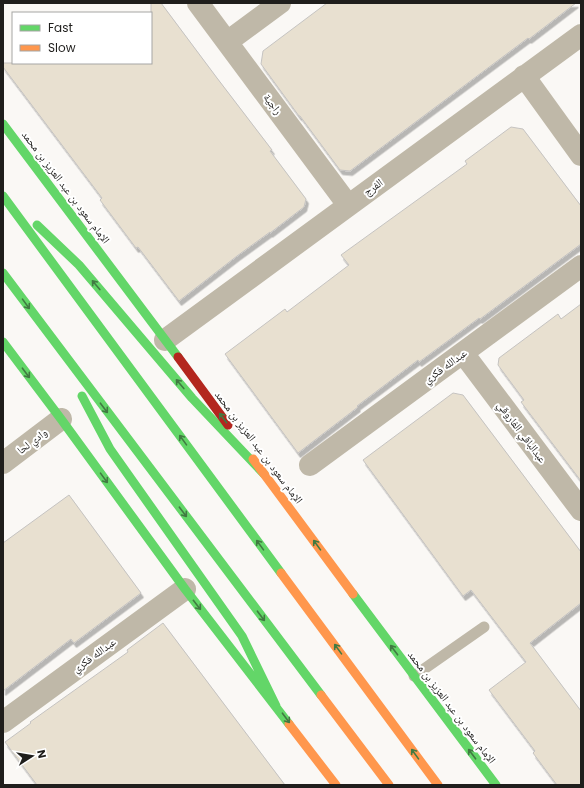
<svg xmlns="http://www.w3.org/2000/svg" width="584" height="788" font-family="Poppins,'Noto Naskh Arabic',sans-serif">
  <defs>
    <filter id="shadow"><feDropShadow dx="2.5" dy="4.5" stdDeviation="0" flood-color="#0004"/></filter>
  </defs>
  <rect width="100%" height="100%" fill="#faf8f5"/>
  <path fill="#e8e0d0" stroke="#c5c3c1" filter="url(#shadow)" d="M151 3H161L217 78 272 150 270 151 306 199 304 207 270 233V232L237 256 179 301 138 247 136 248 100 200 102 198 3 67V63H151Z
    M327 3H576L529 39 528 38 350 171 340 170 300 116H299L261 64 263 51Z
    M511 127 523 129 581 206V244L480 319 479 318 419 362 418 360 357 406 358 407 298 453 225 354 285 309 287 312 349 265 341 255 467 164 465 161Z
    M581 304V481L521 402 524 400 498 365 499 358 558 314 561 319Z
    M453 393 463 395 581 552V603L530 643 581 711V785H557L533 753 535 751 489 690 526 662 471 590 463 596 363 460Z
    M69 495 141 593 74 643 71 639 3 691V543Z
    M163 623 285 785H37L5 742 31 723 30 722 128 652 127 650Z"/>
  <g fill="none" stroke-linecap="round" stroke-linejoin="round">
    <path stroke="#bfb8a8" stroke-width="11" d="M414 676 484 627"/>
    <path stroke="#bfb8a8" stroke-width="22" d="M198 3 348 205
      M227 42 280 3
      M524 76 581 155
      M165 340 581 35
      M463 353 581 510
      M3 463 61 419
      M310 465 581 266
      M3 722 185 589"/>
    <path stroke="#63d668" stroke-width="9" d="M3 124 178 357
      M3 196 281 573
      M37 225 79 265 192 398 264 474
      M3 273 321 695
      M3 342 61 419 185 589 289 724
      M82 396 110 449 242 636 276 706
      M353 594 496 785"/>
    <path stroke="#ff974d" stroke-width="9" d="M253 459 353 594
      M281 573 438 785
      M321 695 389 785
      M289 724 336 785"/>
    <path stroke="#b3261e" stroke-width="9" d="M178 357 228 425"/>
  </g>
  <defs><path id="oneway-shaft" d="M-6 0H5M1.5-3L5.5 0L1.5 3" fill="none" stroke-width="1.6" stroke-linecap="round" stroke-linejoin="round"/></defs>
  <g stroke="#417a42">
    <use href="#oneway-shaft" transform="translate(96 285) rotate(-130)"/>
    <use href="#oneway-shaft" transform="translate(26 304) rotate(54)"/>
    <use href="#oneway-shaft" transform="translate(26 373) rotate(53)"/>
    <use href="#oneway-shaft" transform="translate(180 384) rotate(-130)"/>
    <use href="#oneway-shaft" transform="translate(104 408) rotate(53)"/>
    <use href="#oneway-shaft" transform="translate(223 418) rotate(-127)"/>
    <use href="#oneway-shaft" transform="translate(183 440) rotate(-126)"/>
    <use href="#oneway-shaft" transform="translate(104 478) rotate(54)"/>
    <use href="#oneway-shaft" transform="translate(183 512) rotate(53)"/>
    <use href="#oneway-shaft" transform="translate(260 545) rotate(-126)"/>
    <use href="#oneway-shaft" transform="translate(317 545) rotate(-126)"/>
    <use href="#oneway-shaft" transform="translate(197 605) rotate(52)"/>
    <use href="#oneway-shaft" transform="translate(261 616) rotate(53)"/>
    <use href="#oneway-shaft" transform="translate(338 649) rotate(-126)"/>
    <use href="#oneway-shaft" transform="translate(394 650) rotate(-127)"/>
    <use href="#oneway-shaft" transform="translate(286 718) rotate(53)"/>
    <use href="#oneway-shaft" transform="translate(415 754) rotate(-126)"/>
    <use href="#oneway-shaft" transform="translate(472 754) rotate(-127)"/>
  </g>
  <g text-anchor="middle" stroke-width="4" stroke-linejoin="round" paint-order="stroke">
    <g font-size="11" fill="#1f1e1c" stroke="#fff">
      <text transform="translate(273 104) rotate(53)" y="4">راجية</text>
      <text transform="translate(66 187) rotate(53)" y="4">الإمام سعود بن عبد العزيز بن محمد</text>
      <text transform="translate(373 187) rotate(-36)" y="4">الفرج</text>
      <text transform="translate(445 366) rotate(-36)" y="4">عبدالله فكري</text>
      <text transform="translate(522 432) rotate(53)" y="4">عبدالباقي الفاروقي</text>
      <text transform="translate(32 441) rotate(-37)" y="4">وادي لحا</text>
      <text transform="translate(259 447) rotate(53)" y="4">الإمام سعود بن عبد العزيز بن محمد</text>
      <text transform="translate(94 655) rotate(-36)" y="4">عبدالله فكري</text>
      <text transform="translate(452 707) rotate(53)" y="4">الإمام سعود بن عبد العزيز بن محمد</text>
    </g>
  </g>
  <rect width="584" height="788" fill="none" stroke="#1f1e1c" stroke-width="8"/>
  <rect x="12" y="12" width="140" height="52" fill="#ffffff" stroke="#a5a5a4"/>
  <rect x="20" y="25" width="20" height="6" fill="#63d668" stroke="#a5a5a4"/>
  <text x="48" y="32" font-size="12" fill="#1f1e1c">Fast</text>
  <rect x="20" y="45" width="20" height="6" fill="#ff974d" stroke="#a5a5a4"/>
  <text x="48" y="52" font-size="12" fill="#1f1e1c">Slow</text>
  <g transform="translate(32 756) rotate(78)" stroke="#ffffff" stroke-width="3" paint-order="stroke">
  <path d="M0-3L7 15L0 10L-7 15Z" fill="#1f1e1c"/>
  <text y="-6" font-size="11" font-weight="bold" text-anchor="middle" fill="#1f1e1c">N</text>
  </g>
</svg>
